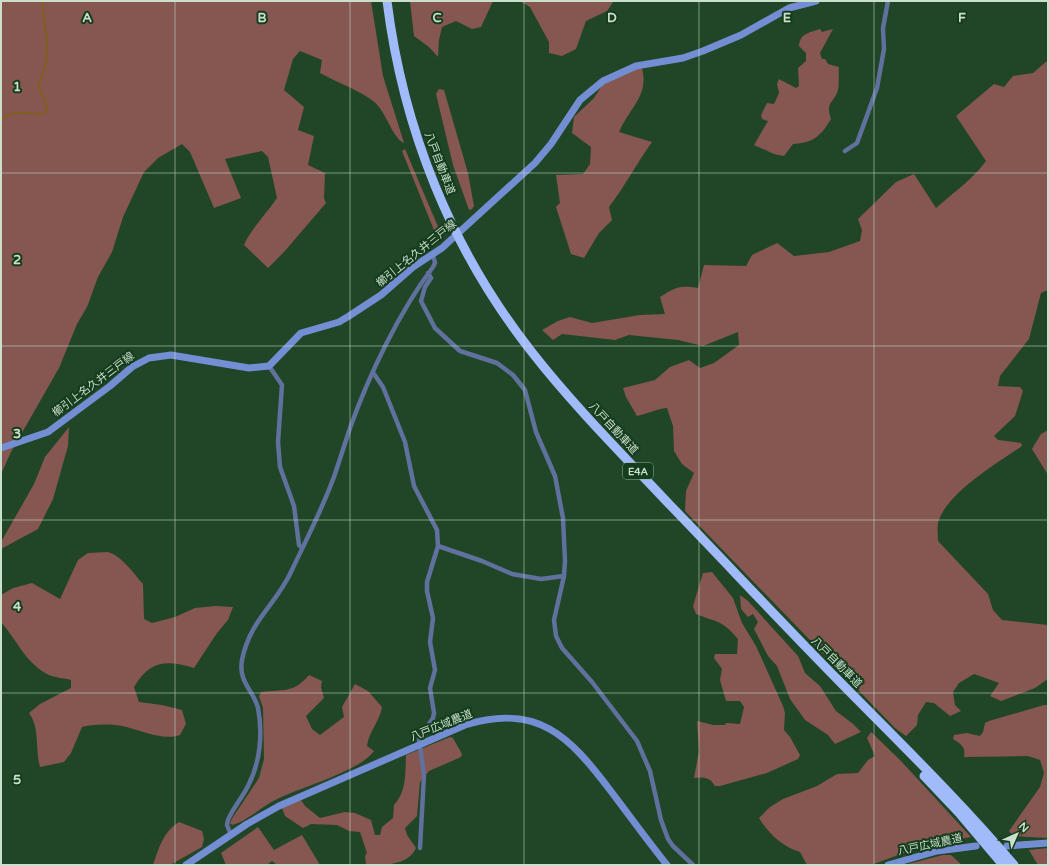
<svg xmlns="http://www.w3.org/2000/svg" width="1049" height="866" font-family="'Varela Round','Noto Sans JP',sans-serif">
  <rect width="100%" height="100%" fill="#204627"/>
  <path fill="#865650" d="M1 1H371L383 76 404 143C392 138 386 110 373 101 359 90 336 82 320 73L322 60 300 51 293 59 284 90 304 107 298 130 314 136 308 165 325 173 324 198 326 203 284 252 268 268 244 245C250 230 267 213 277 198L268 157 262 151 225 159 241 198 214 208 190 152 182 144 158 158 144 172 123 217 112 252 98 277 87 307 77 324 59 368 11 452 1 474Z
    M410 1H493L481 27 472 29 456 21 442 27 439 40 438 57 429 47 414 36Z
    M520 1H647L613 2 607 11 586 21 576 49 562 56 549 53V42L530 7Z
    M820 29 822 32 833 29 820 53 822 59H825L828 64 839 67C838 75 840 86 837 93 831 105 826 103 831 119 821 136 813 143 793 144L784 156 774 154 754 145 768 121 762 119 761 115 767 103 774 104 779 93 777 84 779 79 796 88 799 86 798 68 806 61V53L799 46C800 33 809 33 820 29Z
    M1048 60V290L1041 293 1029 339 1000 376 998 386 1020 387 1023 391 1015 416 994 436 998 440 1021 443 1022 446C998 462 945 494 938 523 937 528 938 535 938 541L988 594 993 610 1002 620 1048 625V679L1035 688 1001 701 990 696 999 683 974 674 959 683 953 692 955 705 961 711 950 716 934 703 926 702 918 715 917 725 906 736 895 728 685 511 686 491 694 473 682 464 674 451 673 426 667 408C655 409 648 414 637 416L626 397 623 388 655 380 670 367 689 360 700 368 714 363 739 345 738 332 703 346 678 340 629 335 615 340 562 334 553 340 542 330 558 321 570 317 592 323 640 315 665 314 660 297C676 287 680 285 698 288L704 265 746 266 752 255 777 243 794 256 829 252 860 241 862 230 858 219 896 182 914 174 936 208C953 193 973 179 986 161L956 116 994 84 1004 87 1013 76 1033 73Z
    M640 62C652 94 631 105 619 132L652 142C637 163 625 186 609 207L612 220 599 233 584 258 571 254 556 207 560 203 556 175 583 174 590 164 591 147 572 133 574 117 594 98 605 81Z
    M439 89 444 90 468 173 474 206 472 209 469 210 453 165 436 94Z
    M405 149 442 236 438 240 402 151Z
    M69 427 68 446 53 499 38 529 1 549V542L34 484 45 457Z
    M1048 430V475L1032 449 1041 434Z
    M108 552C122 556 134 574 143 584L144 619 152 623 175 617 195 608 215 606 233 607 228 620 217 633 194 668C166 659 149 661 134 687L139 702 162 705 182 710 186 724 180 735C163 741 140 730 122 726 108 724 96 724 82 727L71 753 64 762 40 767C35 748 40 728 29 713L40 704 71 688V680C64 678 56 678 49 675 26 664 17 640 1 622V595L13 588 32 583 60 599 78 560 88 553Z
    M712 572 733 598 742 623 756 646 783 706 785 713 784 730 790 737 800 755 798 759 767 773 720 786H715C710 777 703 777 694 778L699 751 697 721 713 725H725L726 723 740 724 744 707 740 701H726L720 680 722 669 714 658 715 654H737L738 639C721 619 718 623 696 614L693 606 703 573Z
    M740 595 748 601 798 656 805 673 820 686 836 711 853 724 861 732 835 744 828 735 805 720 790 699 777 666 768 656 754 629 758 622 753 614 748 617 741 609Z
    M309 675 322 681 321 687 324 698 306 716 312 729 320 735 344 717 342 707 355 684 368 691 382 707C380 721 369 731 367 746L374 751C361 771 298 788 275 800 263 806 244 823 232 825L230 823 233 817 259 778 264 759 263 708 259 696 261 692C283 689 293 694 309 675Z
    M1044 705H1048V838L1013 836 1009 831 1040 787 1044 773 1040 760 1028 756 964 757C966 747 961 744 953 739L954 735 967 733 980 736 983 732 985 723 989 721Z
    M871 732 900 760 971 837 923 846 871 865H807L800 852C783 847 768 833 759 818L770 807 783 799 817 786 837 774 858 773 868 760 875 756 867 738Z
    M450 737 453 738 462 754 461 757 429 771 420 782 417 816 405 828 407 835 416 848C408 866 384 865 366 865L365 856 367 853 360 832 349 831 337 825 311 824 303 828 285 816 282 808 301 800 305 806 320 818 345 812 355 813 371 820 375 835H380L382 827 393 818 394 805C407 791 405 773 406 755Z
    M179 822 202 831 204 839 202 847 170 865H153C159 848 163 832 179 822Z
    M258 827 274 850 302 835 320 865H277L272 861 267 865H226L221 853Z
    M1048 848V865H1038L1029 850Z
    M943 855H951L962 865H904Z"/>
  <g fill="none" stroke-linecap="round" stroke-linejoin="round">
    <path stroke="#7f6312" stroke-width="1.5" d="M1 120C18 107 26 116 44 114 52 105 41 96 39 87 40 80 44 73 45 66 50 44 44 23 42 1"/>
    <path stroke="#60719d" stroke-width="4.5" d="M845 151 857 143 877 88 884 49 883 28 888 1
      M428 273 431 278 425 287 421 301 435 328 460 351 497 363 513 375 525 390 536 432 555 476 563 518 565 561 564 576 554 620 556 636 562 648 592 682 637 741 650 771 661 820 668 839 673 846 693 865
      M269 366 282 385 278 442 280 467 294 506 299 545 302 548
      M374 374 383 387 405 442 414 486 437 530 438 546 427 582V591L433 618 430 642 435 670 430 688 434 713 433 718 419 739 424 775 420 848
      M438 546 482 561 512 574 541 579 564 576
      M231 835 227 825 228 820C233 808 242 798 248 786 260 763 263 734 258 708 254 691 238 682 242 660 250 620 275 606 291 572 306 540 323 508 335 474 340 459 345 443 350 428 369 375 399 312 433 267L435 263 433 255"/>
    <path stroke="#748ed3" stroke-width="7" d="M1 448 48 432 110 386 132 367 149 358 171 355 249 368 269 366 301 333 339 322 349 316 381 295 413 267 442 248 535 163 551 144 580 100 603 81 636 66 683 58 703 51 741 35 789 8 816 1
      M1007 846 1048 843
      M186 865 247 824 279 806 465 725C538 703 569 736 610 790 629 815 647 840 667 865
      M888 865 937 851 976 846"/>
    <path stroke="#a1bafa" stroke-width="9" d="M387 1C403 129 451 249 531 351 573 405 623 455 670 505 727 564 783 624 841 683 899 742 960 801 1014 865
      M924 776 960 814 1003 865"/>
  </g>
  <path fill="none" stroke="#cadfcc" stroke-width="1" stroke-opacity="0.55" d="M175 1V865M350 1V865M524 1V865M699 1V865M874 1V865M1 173H1048M1 346H1048M1 520H1048M1 693H1048"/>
  <g text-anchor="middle" stroke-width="4" stroke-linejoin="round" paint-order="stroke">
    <rect fill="#153c1d" stroke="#94ae98" stroke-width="1" x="623" y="463" width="30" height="16" rx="3"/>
    <g font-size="10" font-weight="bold" fill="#cadfcc">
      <text x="638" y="475">E4A</text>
    </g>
    <g font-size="11" fill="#cadfcc" stroke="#153c1d">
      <text transform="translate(440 163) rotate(69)" y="4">八戸自動車道</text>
      <text transform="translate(416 253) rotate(-39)" y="4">櫛引上名久井三戸線</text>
      <text transform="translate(93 384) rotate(-37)" y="4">櫛引上名久井三戸線</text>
      <text transform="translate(614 428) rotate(47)" y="4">八戸自動車道</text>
      <text transform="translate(837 662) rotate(45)" y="4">八戸自動車道</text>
      <text transform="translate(441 725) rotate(-22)" y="4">八戸広域農道</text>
      <text transform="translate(930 844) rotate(-12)" y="4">八戸広域農道</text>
    </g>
  </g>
  <g font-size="13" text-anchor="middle" font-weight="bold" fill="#cadfcc" stroke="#153c1d" stroke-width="4" stroke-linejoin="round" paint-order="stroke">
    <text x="87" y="22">A</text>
    <text x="262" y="22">B</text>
    <text x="437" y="22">C</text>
    <text x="612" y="22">D</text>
    <text x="787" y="22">E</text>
    <text x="962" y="22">F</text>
    <text x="17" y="91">1</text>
    <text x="17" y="264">2</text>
    <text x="17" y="438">3</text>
    <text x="17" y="611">4</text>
    <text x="17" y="784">5</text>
  </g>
  <rect width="1049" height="866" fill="none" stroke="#cadfcc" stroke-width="4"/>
  <g transform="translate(1017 834) rotate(45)" stroke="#153c1d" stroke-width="3" paint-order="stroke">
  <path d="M0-3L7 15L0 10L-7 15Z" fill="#cadfcc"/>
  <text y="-6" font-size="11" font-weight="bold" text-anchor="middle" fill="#cadfcc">N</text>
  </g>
</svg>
